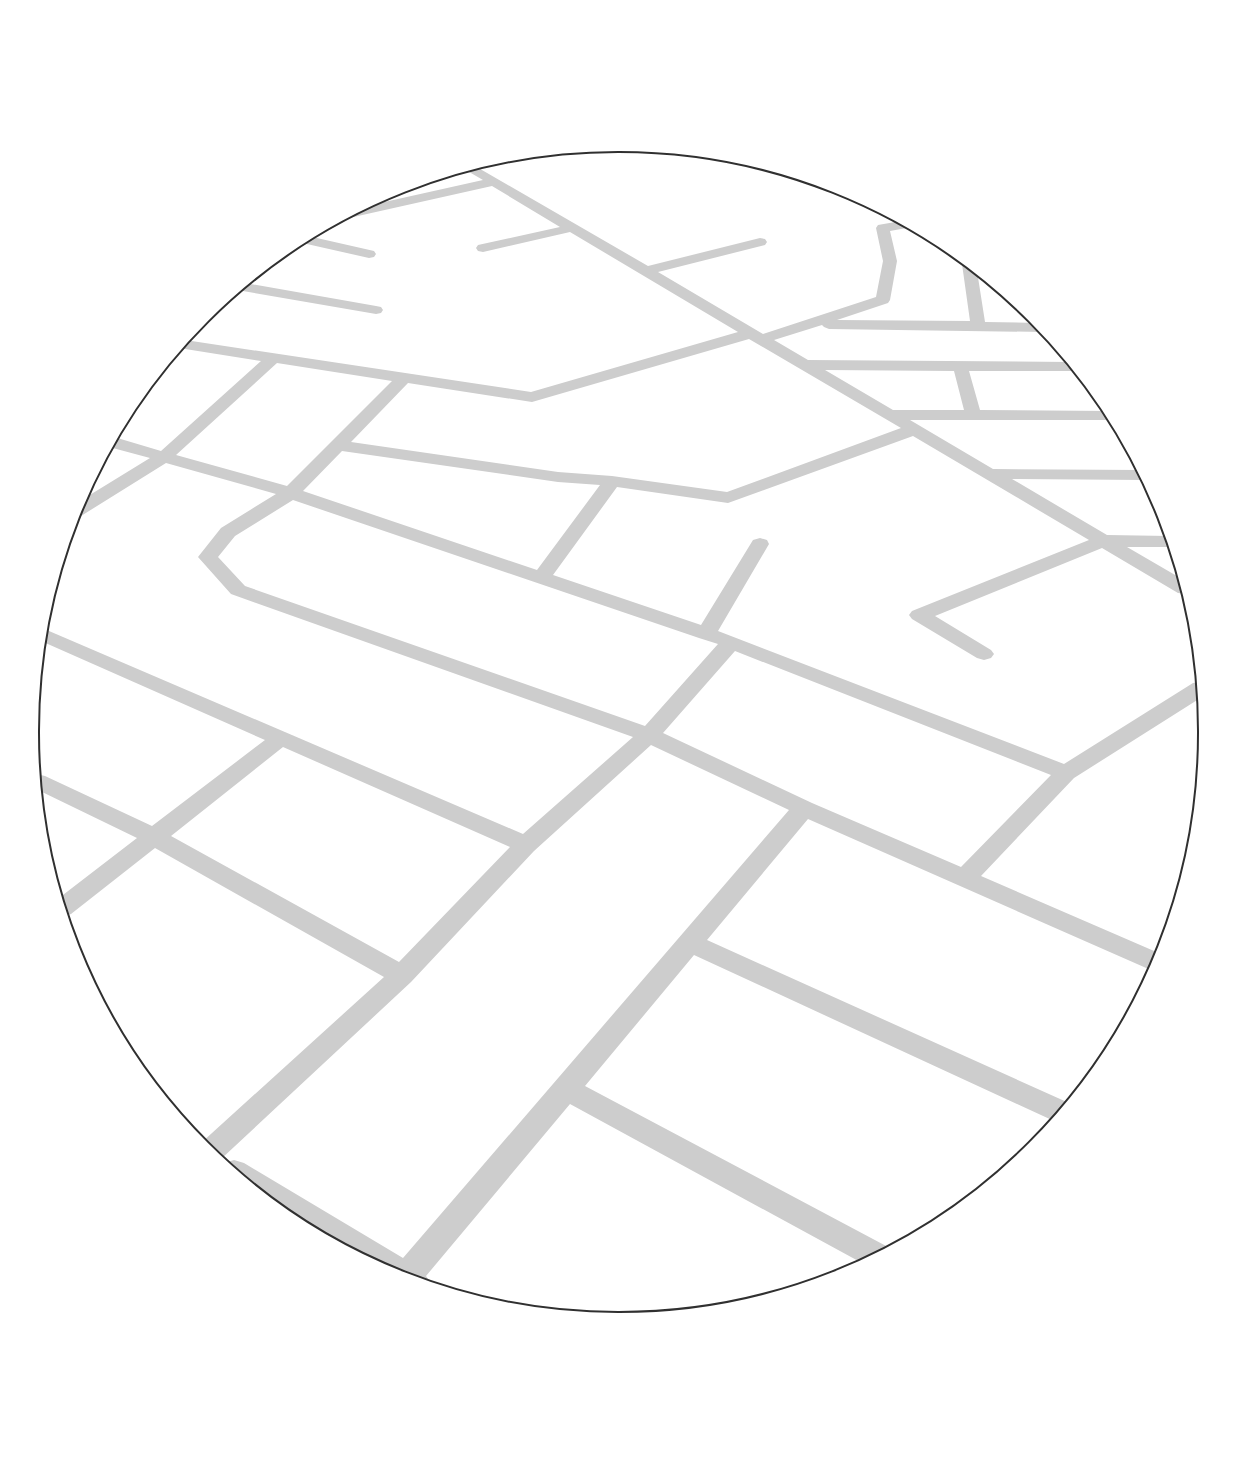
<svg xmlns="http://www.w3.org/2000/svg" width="1237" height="1464" font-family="'Golos Text',sans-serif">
  <rect width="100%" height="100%" fill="#fff"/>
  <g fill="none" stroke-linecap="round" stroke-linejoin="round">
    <path fill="#cdcdcd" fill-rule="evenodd" d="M475 166 648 266 760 238 765 239 767 242 765 245 658 272 763 334 876 297 883 261 876 228 878 225 901 221 912 227 890 231 897 261 890 300 888 303 837 320 970 321 962 264 965 261 977 271 985 322 1038 323 1045 332 829 329 824 327 822 325 774 340 808 360 1070 362 1077 371H969L980 410 1109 411 1114 420H910L993 469 1140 470 1145 480 1012 479 1107 535 1169 536 1172 547H1127L1182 579 1187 594 1178 593 1102 548 935 616 991 650 994 654 991 658 984 660 977 658 912 619 909 615 912 611 1089 540 913 436 728 503 617 487 553 575 701 625 753 540 760 538 767 540 769 544 718 631 1064 764 1193 683 1200 682 1202 697 1074 778 981 876 1161 954 1153 971 808 819 707 940 1069 1103 1054 1121 694 955 585 1086 888 1247 889 1249 862 1263 570 1104 426 1276 428 1279 426 1283 394 1274 292 1220 224 1163 234 1160 244 1163 403 1258 789 810 651 745 534 851 411 982 220 1160 201 1143 384 977 155 848 71 914 64 916 59 898 137 838 38 790 36 774 45 776 152 826 265 740 41 641 42 628 523 834 633 737 231 594 198 557 221 528 276 494 166 463 81 516 74 517 80 501 150 458 109 447 114 437 161 451 261 361 179 348 185 340 531 392 738 332 570 232 483 252 478 251 476 248 478 245 560 227 492 186 349 218 344 217 362 207 483 180 464 169ZM749 339 901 428 727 492 612 476 558 472 351 442 408 383 532 402ZM277 363 392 381 287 486 176 455ZM825 370 954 371 964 410H893ZM342 451 558 482 600 485 537 570 303 491ZM293 500 699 638 718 644 645 726 245 586 218 557 235 536ZM735 651 1051 775 961 867 812 803 663 733ZM283 747 510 847 399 962 171 836Z
      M308 236 374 251 376 254 374 257 369 258 298 242Z
      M245 283 376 306 381 307 383 310 381 313 376 314 237 290Z"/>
  </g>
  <path d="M0 0H1237V1464H0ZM618 152H619A579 579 0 0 1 1198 731V733A579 579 0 0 1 619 1312H618A579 579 0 0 1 39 733V731A579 579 0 0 1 618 152Z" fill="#fff" fill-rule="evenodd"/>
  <path fill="none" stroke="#303030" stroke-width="2" d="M618 152H619A579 579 0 0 1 1198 731V733A579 579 0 0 1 619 1312H618A579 579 0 0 1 39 733V731A579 579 0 0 1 618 152Z"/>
</svg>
